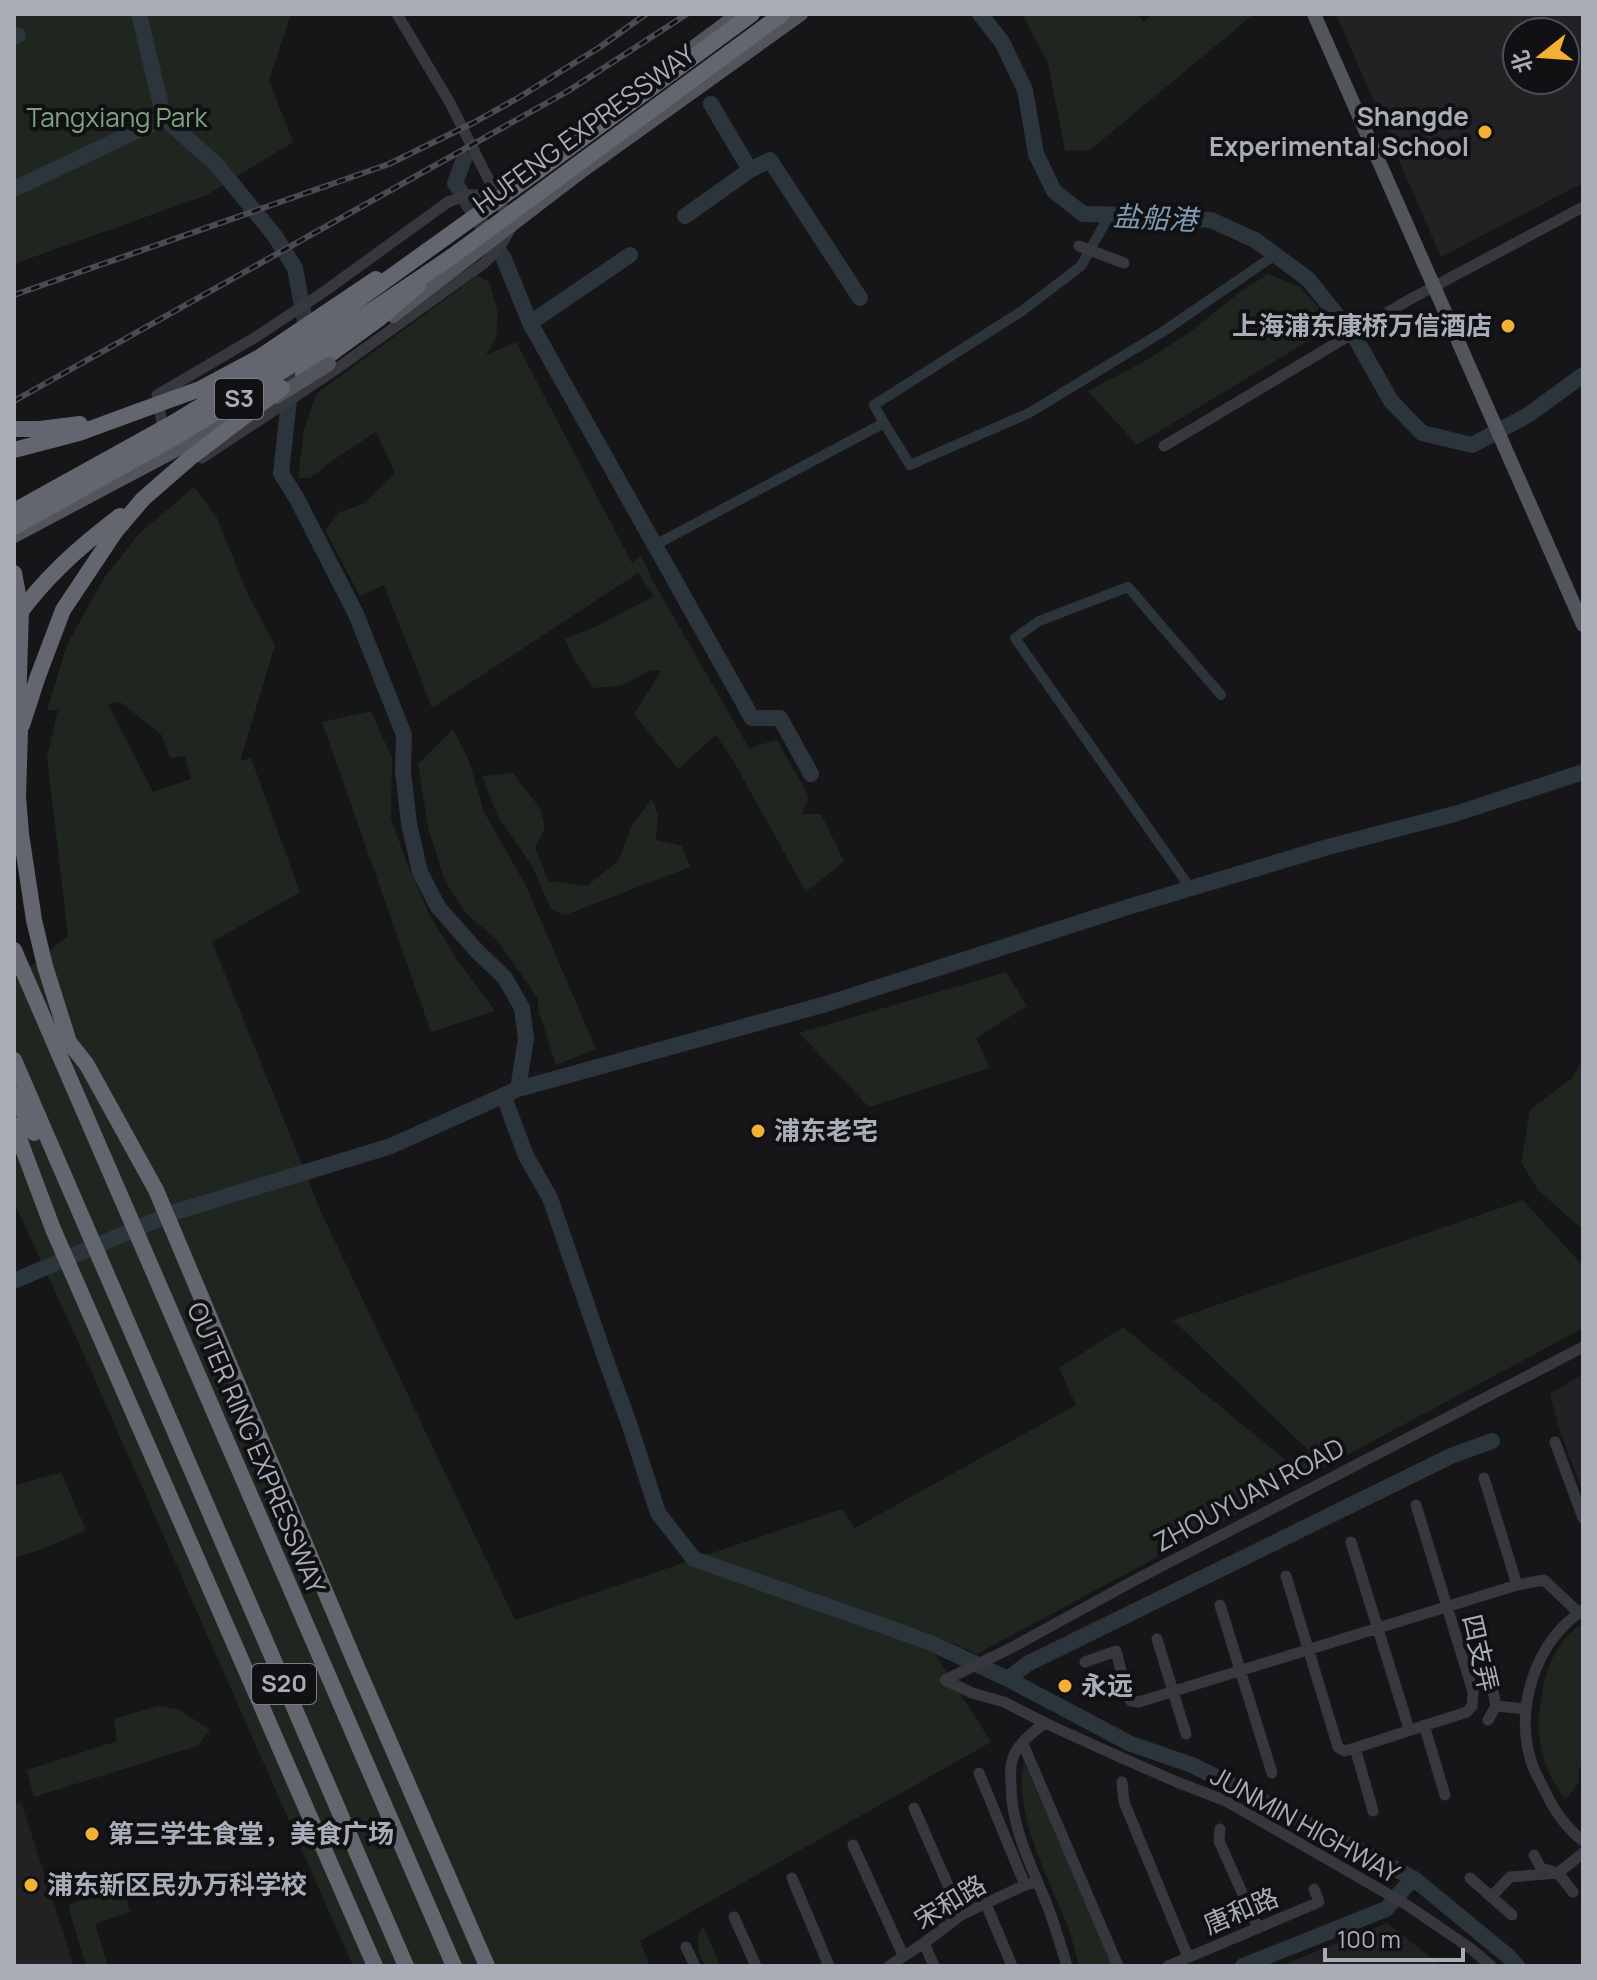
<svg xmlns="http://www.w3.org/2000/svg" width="1597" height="1980" font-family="Manrope,'Noto Sans SC',sans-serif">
  <rect width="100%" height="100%" fill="#161618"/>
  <path fill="#222225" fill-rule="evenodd" d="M1336 14H1583V183L1441 257ZM1517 32H1565V80H1517Z
    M1583 1374V1492L1558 1426 1550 1394Z
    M21 1802 74 1966H14V1805Z
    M1387 1923 1442 1966H1280Z"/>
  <path fill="#1e261f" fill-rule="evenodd" d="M14 14H291L269 80 293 142 207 195 14 264Z
    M1022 14H1137L1144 22 1152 14H1254L1090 150 1065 151 1048 63Z
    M1268 274 1300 287 1334 325 1137 445 1088 391 1147 360 1190 332 1240 292Z
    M477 276 489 282 498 313 496 338 486 355 516 342 632 563 641 555 653 581 749 748 777 740 809 797 802 814H821L844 861 806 892 734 762 716 735 678 769 634 714 662 670 649 671 621 686 593 688 575 661 565 639 595 627 654 596 638 573 432 708 384 585 360 596 325 530 340 512 363 504 395 473 376 432 333 460 310 478H298L304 430 316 394Z
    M194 487 217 518 248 595 275 645 240 761 251 758 300 892 212 942 321 1212 515 1620 842 1509 855 1528 1076 1405 1059 1368 1123 1327 1287 1461 1309 1451 1173 1320 1523 1200 1583 1266V1328L977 1654 919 1629 991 1742 640 1941 650 1966H353L80 1346 14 1202V980L68 936 47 757 58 710H47L67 645 104 578 139 534ZM120 702 161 734 170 758 185 756 191 779 153 792 108 704Z
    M371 711 392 758 391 819 407 863 429 914 456 958 495 1011 431 1032 322 722Z
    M453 729 469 761 484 812 526 886 596 1049 556 1065 539 1012 537 997 496 939 466 913 445 881 429 831 418 764Z
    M513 773 540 808 545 828 535 847 548 881 587 886 619 860 631 827 652 799 658 815 656 840 682 846 690 867 565 915 551 909 531 864 498 817 482 776Z
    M1006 972 1027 1006 976 1038 990 1068 869 1107 799 1033Z
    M1583 1059V1230L1538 1190 1521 1162 1530 1110 1571 1079Z
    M61 1472 86 1530 43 1549 14 1558V1486Z
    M1583 1623V1763L1579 1768V1783L1565 1799C1536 1760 1534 1725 1545 1679 1551 1656 1563 1636 1583 1623Z
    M158 1706 180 1710 210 1730 197 1746 34 1797 27 1770 117 1741 114 1719Z
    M1024 1762 1113 1966H1079C1075 1952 1072 1937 1067 1924 1048 1876 1013 1814 1024 1762Z
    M123 1887 130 1912 95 1924 108 1966H86L69 1910 70 1904Z
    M703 1926 720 1966H705C697 1949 694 1944 703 1926Z"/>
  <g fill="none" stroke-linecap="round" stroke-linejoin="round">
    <path stroke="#2c353c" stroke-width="10" d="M884 423 874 405 1022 311 1081 266 1110 214
      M655 545 884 423 910 465 1029 413 1164 331 1275 255
      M1191 889 1015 638 1039 621 1128 587 1221 695"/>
    <path stroke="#2c353c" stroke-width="16" d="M139 14 164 118 216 164 275 236 295 268 307 333 304 353 290 391 281 473 297 499 356 614 404 735 403 771 409 824 420 872 438 907 477 951 505 978 522 1008 526 1039 518 1089
      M980 14 1002 42 1025 90 1036 154 1054 191 1083 214 1137 215 1211 220 1255 240 1308 279 1356 339 1391 401 1422 433 1472 445 1528 415 1583 375
      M14 37 18 35
      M711 104 750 170 770 160 860 298
      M464 159 455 183 504 259 530 323 752 718H780L811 774
      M14 189 164 118
      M685 216 750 170
      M530 323 630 255
      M504 1097 526 1156 550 1198 608 1366 629 1423 658 1513 694 1559 929 1642 1008 1679 1131 1744 1192 1765 1212 1775 1413 1878 1509 1957 1517 1966
      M14 1281 175 1212 391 1146 518 1089 826 1004 1128 907 1328 847 1458 813 1583 772
      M1008 1679 1027 1664 1451 1456 1492 1441
      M1243 1966 1386 1909 1413 1878"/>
    <path stroke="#37383d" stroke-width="11" d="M1079 246 1124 263
      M164 435 157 395 256 337 325 291 448 202 466 195H496
      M1164 446 1407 301 1583 207
      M202 458 332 372 483 264 498 250 512 226 450 103 397 14
      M1555 1442 1583 1518
      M1484 1478 1517 1585
      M1351 1542 1409 1729
      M1286 1576 1338 1747 1344 1751 1355 1748 1467 1712 1472 1706 1473 1692 1416 1505
      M1220 1605 1272 1773
      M1583 1610C1534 1643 1514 1709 1532 1764 1535 1772 1539 1780 1543 1787 1552 1807 1565 1827 1583 1841
      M1157 1639 1186 1734
      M1085 1662 1116 1651 1127 1695 1131 1701 1139 1702 1517 1585 1544 1580 1579 1613
      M945 1680 1009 1649 1137 1579 1583 1347
      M945 1680 972 1693 1004 1702 1045 1723 1122 1758 1177 1782 1226 1801 1407 1905 1470 1948 1491 1966
      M1496 1706 1526 1709
      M1488 1720 1496 1706 1493 1691
      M1045 1723C1034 1731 1021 1741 1015 1753 1010 1762 1010 1774 1011 1784 1011 1828 1032 1867 1048 1907 1055 1926 1061 1946 1067 1966
      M1424 1725 1445 1795
      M1023 1744 1118 1966
      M1355 1748 1373 1811
      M979 1773 1025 1885
      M1122 1782 1124 1802 1188 1957
      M914 1808 961 1915
      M1220 1829 1219 1841 1258 1928
      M853 1845 903 1955
      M1534 1855 1541 1868 1558 1873 1573 1892
      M792 1878 829 1966
      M1470 1878 1512 1915
      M1491 1897 1510 1877 1558 1873 1583 1853
      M986 1904 1012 1966
      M734 1917 756 1966
      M924 1943 934 1966
      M686 1947 695 1966
      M889 1966 924 1943 961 1915 1025 1885 1037 1882
      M1168 1966 1319 1902 1314 1889"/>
    <path stroke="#53555c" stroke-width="14" d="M1314 14 1583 625
      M626 97 738 14
      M393 316 582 171 801 14"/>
    <path stroke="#63666e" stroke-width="16" d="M260 357 376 279
      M303 374 380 318 418 286
      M14 429H40L80 424
      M14 450 79 433 139 411
      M14 573 21 610 18 707 20 731 18 797 21 834 34 920 45 966 69 1042 87 1065 156 1190 357 1667 487 1966
      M22 725 38 676 63 610 115 532
      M14 950 454 1966
      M14 1060 406 1966
      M14 1094 34 1133
      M14 1125 53 1229 375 1966"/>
    <defs>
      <path id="rail" d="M14 295 389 164 473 123 518 98 600 47 646 14
        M14 401 568 91 687 14"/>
    </defs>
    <use href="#rail" stroke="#4a4c52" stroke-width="6"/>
    <use href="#rail" stroke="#111113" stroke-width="3" stroke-dasharray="9" stroke-linecap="butt"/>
    <path stroke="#53555c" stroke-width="14" d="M276 397 329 364
      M14 536 229 422"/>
    <path stroke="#63666e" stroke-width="16" d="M139 411 200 389 260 357
      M14 511 171 424 265 367 541 169 752 14
      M14 527 177 436 272 378 454 255 782 14
      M115 532 143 499 190 458 282 388
      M14 621C43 579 79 547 120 516"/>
  </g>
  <g fill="#f2b134" stroke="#111113" stroke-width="3">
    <circle cx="1485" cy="132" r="8"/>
    <circle cx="1508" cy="326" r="8"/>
    <circle cx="758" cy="1131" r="8"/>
    <circle cx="1065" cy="1686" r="8"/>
    <circle cx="92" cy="1834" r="8"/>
    <circle cx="31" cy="1885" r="8"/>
  </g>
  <g text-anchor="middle" stroke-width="8" stroke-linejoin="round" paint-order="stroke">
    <g fill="#111113" stroke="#7b7e86" stroke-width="2">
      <rect x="215" y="379" width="48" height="40" rx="6"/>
      <rect x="252" y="1664" width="64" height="40" rx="6"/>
    </g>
    <g font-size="24" font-weight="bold" fill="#a8adb8">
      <text x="239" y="407">S3</text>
      <text x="284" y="1692">S20</text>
    </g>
    <g font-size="26" font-weight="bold" fill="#a8adb8" stroke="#111113" text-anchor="start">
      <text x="1469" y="126" text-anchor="end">Shangde<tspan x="1469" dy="30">Experimental School</tspan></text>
      <text x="1492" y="335" text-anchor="end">上海浦东康桥万信酒店</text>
      <text x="774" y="1140">浦东老宅</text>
      <text x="1081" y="1695">永远</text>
      <text x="108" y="1843">第三学生食堂，美食广场</text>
      <text x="47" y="1894">浦东新区民办万科学校</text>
    </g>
    <g font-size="26" fill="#7fa381" stroke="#111113">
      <text x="117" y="127">Tangxiang Park</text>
    </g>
    <g font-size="26" fill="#a8adb8" stroke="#111113">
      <text transform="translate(584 129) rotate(-36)" y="9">HUFENG EXPRESSWAY</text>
      <text transform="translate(256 1448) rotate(67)" y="9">OUTER RING EXPRESSWAY</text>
      <text transform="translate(1249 1495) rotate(-28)" y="9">ZHOUYUAN ROAD</text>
      <text transform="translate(1480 1653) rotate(77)" y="9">四支弄</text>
      <text transform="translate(1305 1825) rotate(29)" y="9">JUNMIN HIGHWAY</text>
      <text transform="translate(950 1902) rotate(-31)" y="9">宋和路</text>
      <text transform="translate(1241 1911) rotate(-23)" y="9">唐和路</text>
    </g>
    <g font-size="28" font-style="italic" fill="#7f9bb3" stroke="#111113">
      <text transform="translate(1155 218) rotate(3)" y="10">盐船港</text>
    </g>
  </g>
  <rect width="1597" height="1980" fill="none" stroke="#a8adb8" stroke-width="32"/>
  <g transform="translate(1541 56) rotate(253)"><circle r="38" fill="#111113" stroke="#4d4f55" stroke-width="2"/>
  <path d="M0-6L14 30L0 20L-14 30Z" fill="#f2b134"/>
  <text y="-12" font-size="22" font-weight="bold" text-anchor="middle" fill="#a8adb8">北</text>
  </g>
  <path d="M1325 1948v12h138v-12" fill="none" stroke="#a8adb8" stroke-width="4"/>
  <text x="1337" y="1948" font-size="24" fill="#a8adb8" stroke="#111113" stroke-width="6" paint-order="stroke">100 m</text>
</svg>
